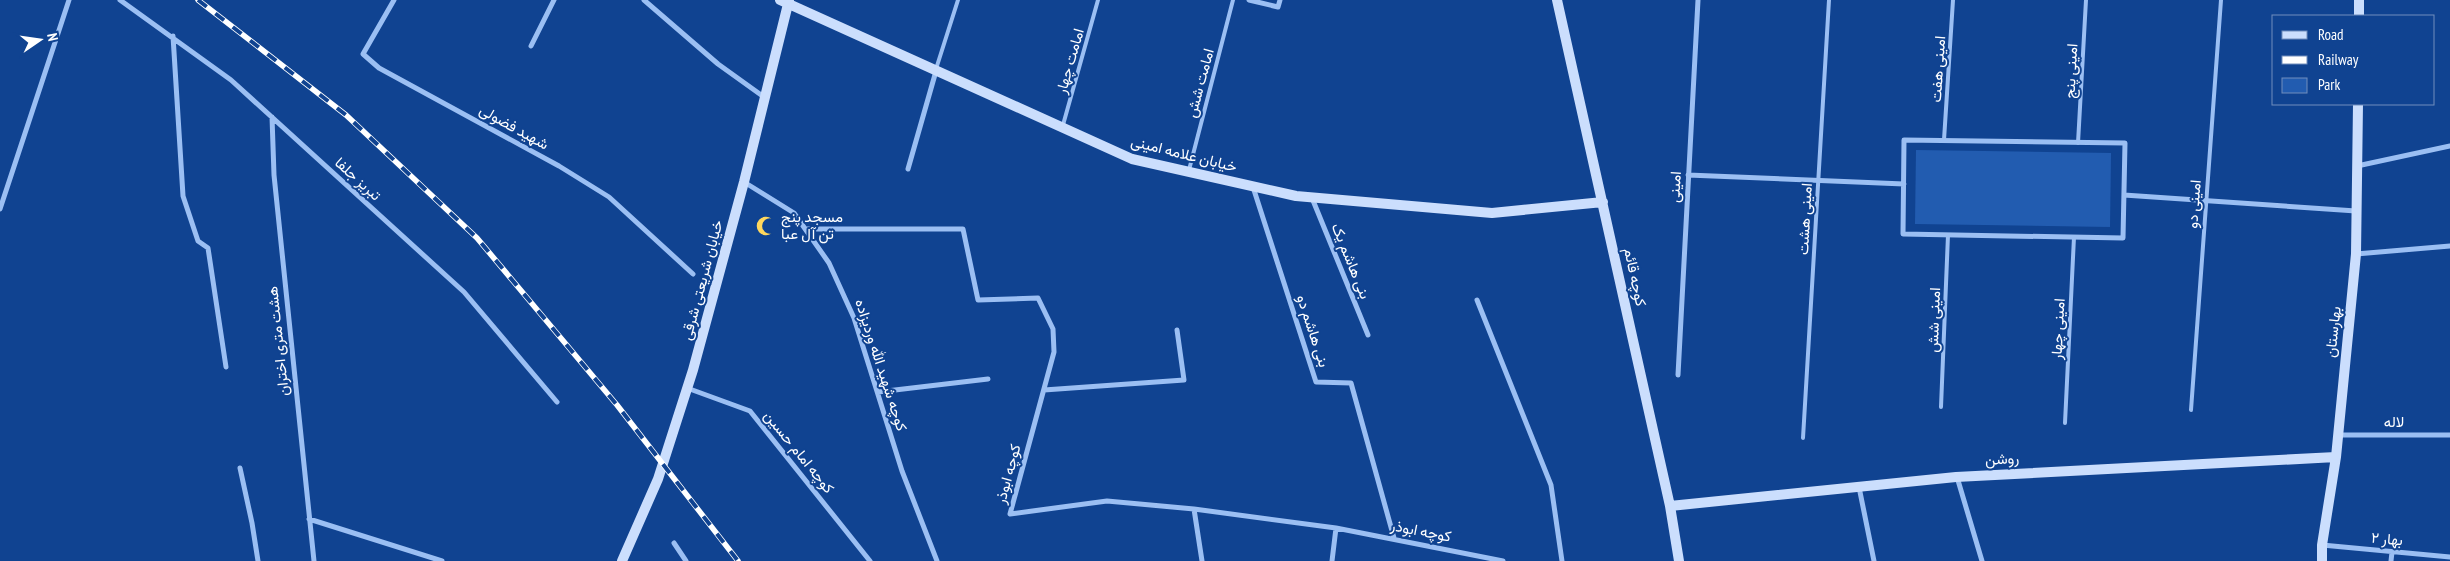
<svg xmlns="http://www.w3.org/2000/svg" width="2450" height="561" font-family="'PT Sans Narrow',Vazirmatn,sans-serif">
  <rect width="100%" height="100%" fill="#104391"/>
  <path fill="#225cb0" d="M1916 150 2111 153 2110 227 1915 224Z"/>
  <g fill="none" stroke-linecap="round" stroke-linejoin="round">
    <path stroke="#9bbff3" stroke-width="4" d="M936 69 958 0
      M1063 125 1098 0
      M1944 140 1953 0
      M2078 143 2086 0
      M1189 170 1233 0
      M1941 407 1948 235
      M2191 410 2221 0
      M2065 423 2074 237
      M1803 438 1829 0"/>
    <path stroke="#9bbff3" stroke-width="5" d="M120 0 231 80 464 292 557 402
      M394 0 363 54 379 68 559 166 609 197 693 274
      M644 0 718 64 764 97
      M1249 0 1278 7 1280 0
      M173 36 183 196 198 241 208 248 226 367
      M531 46 554 0
      M272 117 274 175 314 561
      M1904 140 2125 143 2123 238 1903 234Z
      M2357 166 2450 146
      M908 169 936 71
      M1688 175 1904 184
      M744 182 794 213 829 263 854 318 902 471 937 561
      M1253 187 1316 382 1351 383 1394 538
      M2124 195 2356 211
      M1312 198 1368 335
      M0 209 69 0
      M806 229H963L978 300 1038 298 1053 329 1054 352 1010 514 1107 501 1194 509 1336 528 1503 561
      M2356 254 2450 246
      M1477 300 1551 485 1562 561
      M1678 375 1698 0
      M687 388 750 411 870 561
      M1044 390 1184 380 1177 330
      M878 392 988 379
      M2338 435H2450
      M240 468 252 523 258 561
      M1957 477 1982 561
      M1859 487 1874 561
      M1194 509 1202 561
      M309 519 442 561
      M674 543 686 561
      M2322 545 2450 557
      M1332 561 1336 528
      M2391 561 2392 552"/>
    <path stroke="#cbdefd" stroke-width="10" d="M780 0 1132 159 1296 196 1492 213 1603 202
      M1557 0 1670 506 1679 561
      M2359 16V0
      M1670 506 1956 477 2336 457
      M622 561 658 479 693 370 744 182 789 0
      M2322 561V545L2336 457 2356 254 2358 104"/>
    <defs>
      <path id="rail" d="M198 0 346 115 477 238 617 405 738 561"/>
    </defs>
    <use href="#rail" stroke="#fff" stroke-width="5.5"/>
    <use href="#rail" stroke="#104391" stroke-width="4" stroke-dasharray="11" stroke-linecap="butt"/>
  </g>
  <defs>
    <symbol id="mosque-bare" viewBox="-9 -9 18 18"><path d="M3.5-4.9A6 6 0 1 0 3.5 4.9A5 5 0 1 1 3.5-4.9Z" fill="#ffd75d" stroke="#104391" stroke-width="2.5" paint-order="stroke"/></symbol>
  </defs>
  <g fill-rule="evenodd">
    <use href="#mosque-bare" x="752" y="212" width="28" height="28"/>
  </g>
  <g text-anchor="middle" stroke-width="4" stroke-linejoin="round" paint-order="stroke">
    <g font-size="15" fill="#fff" stroke="#104391">
      <text transform="translate(1070 61) rotate(-74)" y="5">امامت چهار</text>
      <text transform="translate(1938 69) rotate(-86)" y="5">امینی هفت</text>
      <text transform="translate(2071 71) rotate(-87)" y="5">امینی پنج</text>
      <text transform="translate(1200 83) rotate(-75)" y="5">امامت شش</text>
      <text transform="translate(514 127) rotate(29)" y="5">شهید فضولی</text>
      <text transform="translate(1184 154) rotate(14)" y="5">خیابان علامه امینی</text>
      <text transform="translate(358 179) rotate(42)" y="5">تبریز جلفا</text>
      <text transform="translate(1675 187) rotate(-87)" y="5">امینی</text>
      <text transform="translate(2194 204) rotate(-86)" y="5">امینی دو</text>
      <text transform="translate(1805 219) rotate(-87)" y="5">امینی هشت</text>
      <text transform="translate(1351 261) rotate(68)" y="5">بنی هاشم یک</text>
      <text transform="translate(1635 277) rotate(78)" y="5">کوچه قائم</text>
      <text transform="translate(702 280) rotate(-75)" y="5">خیابان شریعتی شرقی</text>
      <text transform="translate(1934 320) rotate(-88)" y="5">امینی شش</text>
      <text transform="translate(2058 329) rotate(-87)" y="5">امینی چهار</text>
      <text transform="translate(1313 331) rotate(72)" y="5">بنی هاشم دو</text>
      <text transform="translate(2333 332) rotate(-84)" y="5">بهارستان</text>
      <text transform="translate(278 341) rotate(-96)" y="5">هشت متری اختران</text>
      <text transform="translate(881 365) rotate(72)" y="5">کوچه شهید الله وردیزاده</text>
      <text x="2394" y="427">لاله</text>
      <text transform="translate(799 452) rotate(51)" y="5">کوچه امام حسین</text>
      <text transform="translate(2002 459) rotate(-3)" y="5">روشن</text>
      <text transform="translate(1008 474) rotate(-75)" y="5">کوچه ابوذر</text>
      <text transform="translate(1421 531) rotate(11)" y="5">کوچه ابوذر</text>
      <text transform="translate(2387 539) rotate(5)" y="5">بهار ۲</text>
    </g>
    <g font-size="15" fill="#fff" stroke="#104391" text-anchor="start">
      <text x="781" y="222">مسجد پنج<tspan x="781" dy="17">تن آل عبا</tspan></text>
    </g>
  </g>
  <rect x="2272" y="15" width="162" height="90" fill="#104391" stroke="#708ebd"/>
  <rect x="2282" y="31" width="25" height="8" fill="#cbdefd" stroke="#708ebd"/>
  <text x="2318" y="40" font-size="15" fill="#ffffff">Road</text>
  <rect x="2282" y="56" width="25" height="8" fill="#ffffff" stroke="#708ebd"/>
  <text x="2318" y="65" font-size="15" fill="#ffffff">Railway</text>
  <rect x="2282" y="78" width="25" height="15" fill="#225cb0" stroke="#708ebd"/>
  <text x="2318" y="90" font-size="15" fill="#ffffff">Park</text>
  <g transform="translate(40 40) rotate(77)" stroke="#104391" stroke-width="4" paint-order="stroke">
  <path d="M0-4L9 19L0 12L-9 19Z" fill="#ffffff"/>
  <text y="-8" font-size="14" font-weight="bold" text-anchor="middle" fill="#ffffff">N</text>
  </g>
</svg>
